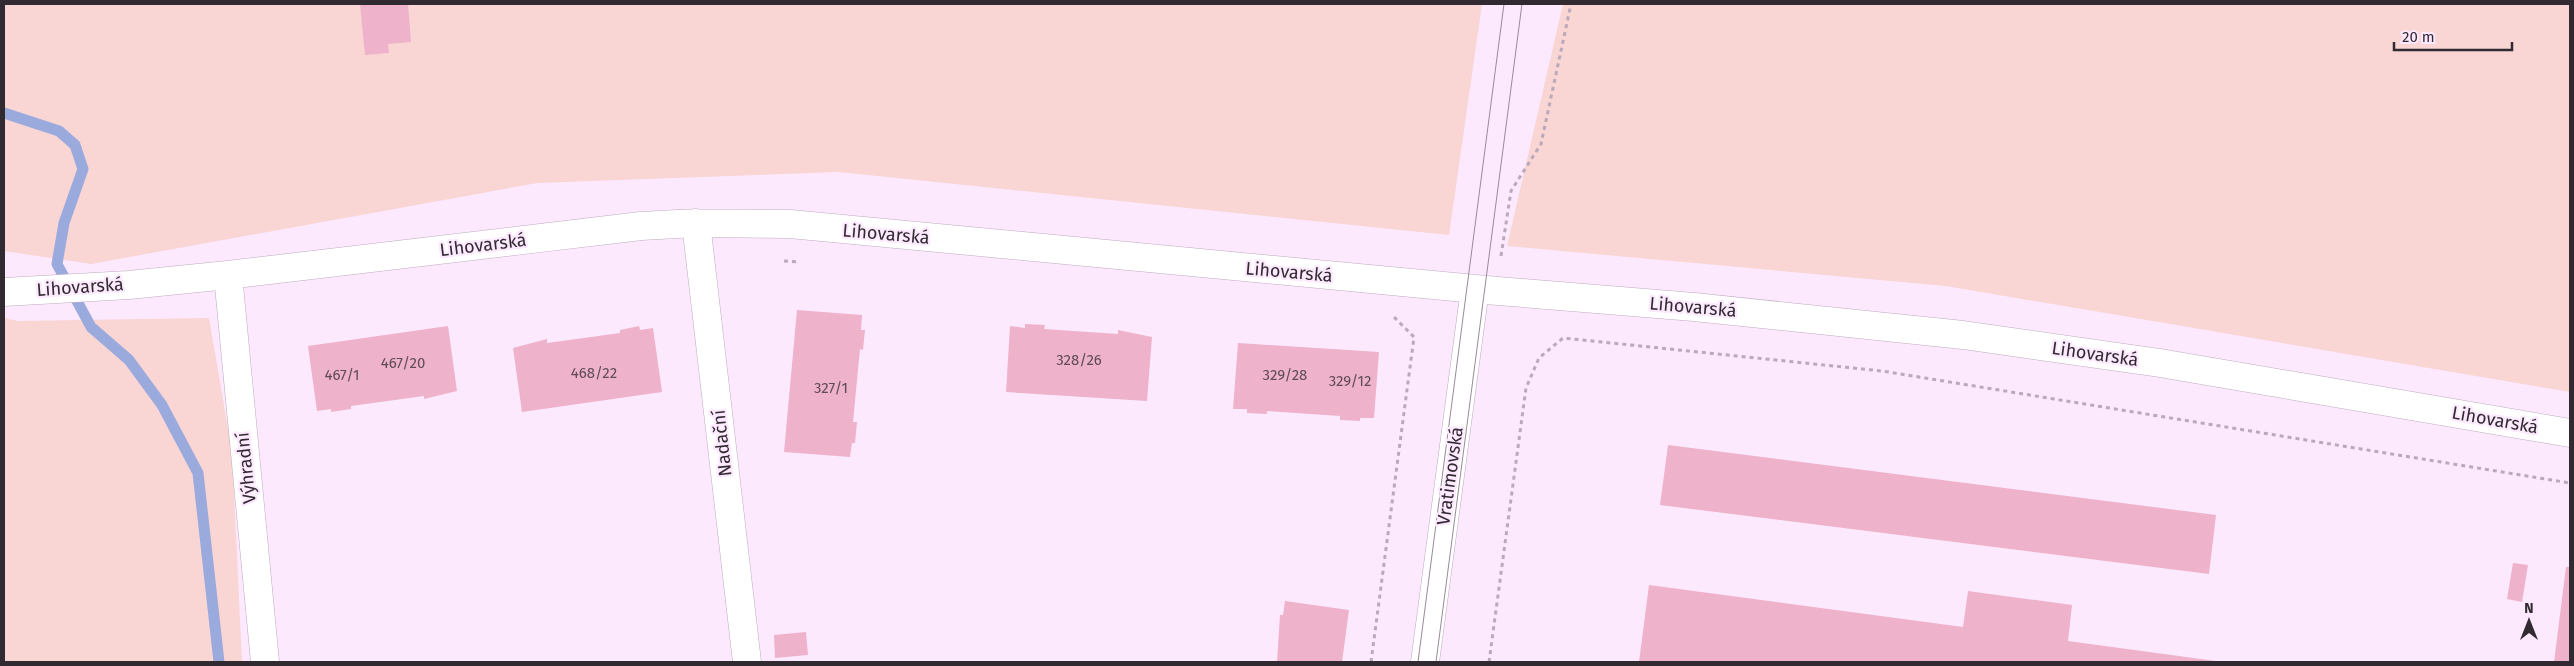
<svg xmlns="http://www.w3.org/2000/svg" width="2574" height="666" font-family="'Fira Sans',sans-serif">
  <rect width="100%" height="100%" fill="#fde9fe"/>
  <path fill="#f9d5d4" d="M4 4H1482L1449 235 839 172 537 183 91 264 4 251Z
    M1563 4H2570V392L1946 286 1507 246Z
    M4 318 18 321 209 318 232 452 242 662H4Z"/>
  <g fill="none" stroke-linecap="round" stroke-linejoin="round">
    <path stroke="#9baadd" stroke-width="11" d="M4 113 59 131 75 145 83 169 64 223 57 264 91 327 129 360 162 405 198 473 219 662"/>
  </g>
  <path fill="#eeb2cb" d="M360 4H408L411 42 388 44 389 53 365 55Z
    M797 310 862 315 861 330H865L863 350 860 349 853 422H857L855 443H852L850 457 784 452Z
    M1025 324 1045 325 1044 329 1118 334V330L1152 337 1147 401 1006 392 1010 326 1025 328Z
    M448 326 457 391 424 399V396L351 406V409L331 412V409L317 411 308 346Z
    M639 326 640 330 653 328 662 392 522 412 513 348 547 339V343L620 333V330Z
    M1238 343 1379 352 1374 418H1360V421L1340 420V416L1267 411V414L1247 413V409H1233Z
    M1668 445 2216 515 2209 574 1660 505Z
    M2513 563 2528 565 2522 602 2507 599Z
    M2566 567H2570V662H2554Z
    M1649 585 1963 627 1968 591 2072 605 2068 641 2223 662H1639Z
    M1285 601 1349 610 1342 662H1277L1280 615H1283Z
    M806 632 808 655 775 658 774 635Z"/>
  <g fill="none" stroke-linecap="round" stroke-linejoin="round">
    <defs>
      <path id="minor" d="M696 223 747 662
        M228 275 265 662
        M4 292 129 285 228 275 641 226 696 223 790 224 1486 290 1694 307 1963 335 2160 363 2570 433
        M1425 662 1475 289"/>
    </defs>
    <use href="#minor" stroke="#beabbe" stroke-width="29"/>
    <path stroke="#b9a9ba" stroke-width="3" stroke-dasharray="4 4" stroke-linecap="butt" d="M1501 256 1511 191 1541 144 1571 4
      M784 261 800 262
      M1371 662 1414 337 1393 316
      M1489 662 1526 388 1539 358 1563 338 1882 371 2570 483"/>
    <use href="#minor" stroke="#fff" stroke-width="28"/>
    <path stroke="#988b99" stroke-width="1" d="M1418 662 1504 4
      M1436 662 1522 4"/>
  </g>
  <g text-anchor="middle" stroke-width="4.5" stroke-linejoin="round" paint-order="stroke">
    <g font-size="15" fill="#604c58">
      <text x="1079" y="365">328/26</text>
      <text x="403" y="368">467/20</text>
      <text x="594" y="378">468/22</text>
      <text x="342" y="380">467/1</text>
      <text x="1285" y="380">329/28</text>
      <text x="1350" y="386">329/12</text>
      <text x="831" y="393">327/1</text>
    </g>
    <g font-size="18" fill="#312a31" stroke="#fde9fe">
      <text transform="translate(886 234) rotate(5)" y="6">Lihovarská</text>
      <text transform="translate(483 245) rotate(-7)" y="6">Lihovarská</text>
      <text transform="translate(1289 272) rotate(5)" y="6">Lihovarská</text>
      <text transform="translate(80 287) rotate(-4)" y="6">Lihovarská</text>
      <text transform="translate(1693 307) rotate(5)" y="6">Lihovarská</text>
      <text transform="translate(2095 354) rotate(8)" y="6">Lihovarská</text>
      <text transform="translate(2495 420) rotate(10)" y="6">Lihovarská</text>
      <text transform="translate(722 443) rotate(-96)" y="6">Nadační</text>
      <text transform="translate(246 468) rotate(-96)" y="6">Výhradní</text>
      <text transform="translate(1450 476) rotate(-82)" y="6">Vratimovská</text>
    </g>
  </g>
  <rect width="2574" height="666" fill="none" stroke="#312a31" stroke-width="10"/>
  <g transform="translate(2529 621)" stroke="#fde9fe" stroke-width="4" paint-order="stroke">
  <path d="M0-4L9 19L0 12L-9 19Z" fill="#312a31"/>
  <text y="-8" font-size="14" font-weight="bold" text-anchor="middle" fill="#312a31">N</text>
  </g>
  <path d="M2394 42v8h118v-8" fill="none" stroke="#312a31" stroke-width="2.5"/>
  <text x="2402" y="42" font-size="15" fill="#312a31" stroke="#fde9fe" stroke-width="4" paint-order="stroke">20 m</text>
</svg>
